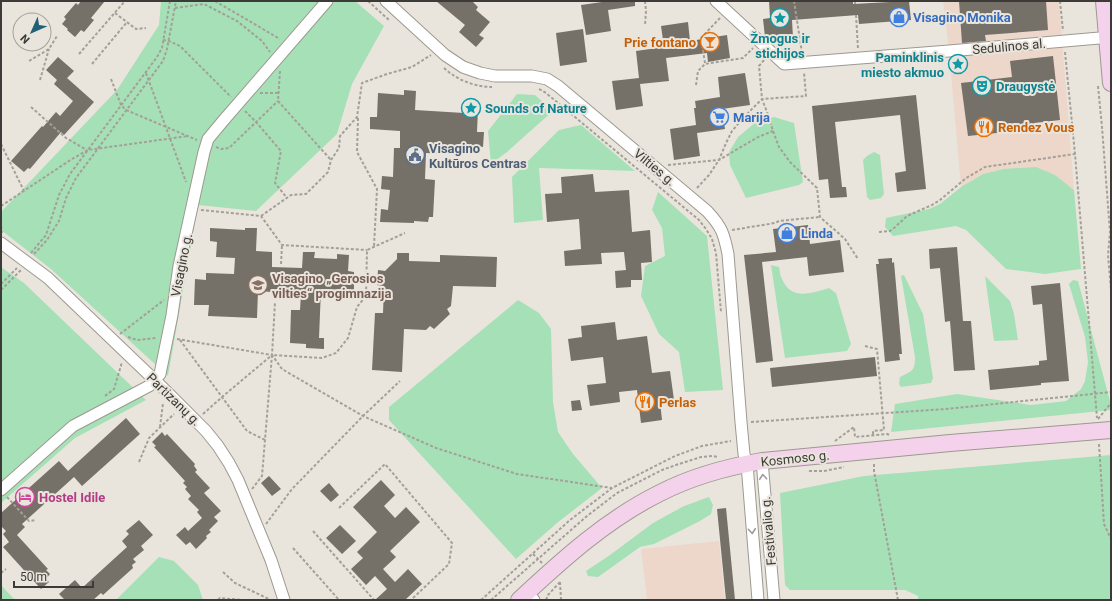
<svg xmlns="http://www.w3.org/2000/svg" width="1112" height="601" font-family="Roboto,sans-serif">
  <rect width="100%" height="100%" fill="#eae5dc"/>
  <path fill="#edd7ca" d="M943 1H1059L1074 190 1055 175 1003 169 983 174 961 187 949 51Z
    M719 541 725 600H647L641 549Z"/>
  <path fill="#a6e0b7" d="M161 1H355L384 26 352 84 337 134 256 211 198 205 168 376 51 269 1 230V212L117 90 159 25Z
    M517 94 535 95 553 111 507 152 491 164 488 131Z
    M774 117 794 123 803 182 799 185 746 198 730 165 729 152 738 137 756 122Z
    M581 125 635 171 539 168 543 220 514 223 512 177 559 130Z
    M874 152 880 155 884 194 881 198 870 200 867 197 863 160 867 156Z
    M1036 167 1055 175 1074 190 1081 269 1045 274 1006 269 966 230 956 226 893 236 885 227 886 218 929 209 940 204 961 187 983 174 1003 169Z
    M658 192 707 236 723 390 685 392 679 352 659 334 641 296 645 266 665 256 662 228 652 210Z
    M771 265 779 267C780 271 780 276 782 279 791 301 812 293 829 288L836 293 851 344 847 351 785 358Z
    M1 267 24 283 146 400 75 438 1 503Z
    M904 275 923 314 933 378 931 383 901 387 899 384 900 377C912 371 915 371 915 357L901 276Z
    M985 276 1010 301 1014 314 1018 340 994 341Z
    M1073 280 1078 281 1111 405V410L891 432 895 404 957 394 1031 405 1066 401 1081 389 1085 381 1088 362 1085 337 1069 284Z
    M518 300 539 313 551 329 553 402 558 432 573 454 602 488 557 523 516 559 389 420V407Z
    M1111 455V600H918V596L905 590H790L785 585 780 493 864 476Z
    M709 497 713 505 711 514 700 521 654 544 640 547 598 577 588 576 586 571 610 555 653 523 684 506Z
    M159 557 174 561 198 585 203 600H116Z
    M1 585 15 600H1Z"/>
  <path fill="#757068" d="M81 1H105L91 18 94 20 84 32 81 30 75 37 67 30 68 29 62 24 66 19 64 17 76 3 78 5Z
    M436 1H472L478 7 476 10 490 22 479 35 484 38 476 47 459 32 465 25Z
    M609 1H635V6L608 10 611 31 586 35 581 5Z
    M769 1H853V4L909 1 911 20 859 24 858 15 792 20 793 38 768 40 765 37 763 19 770 18Z
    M959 1H1046L1048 30 985 35 986 41 962 43Z
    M688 22 690 41 727 35 730 58 708 62 707 53 666 58 669 81 640 84 643 106 616 110 612 81 639 78 636 51 664 47 661 26Z
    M583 29 587 62 560 66 556 33Z
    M1053 56 1060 120 1034 123 1035 129 968 136 961 83 1012 77 1010 61Z
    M58 57 74 71 67 78 94 102 64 135 61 132 30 169 28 168 24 172 11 161 42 126 43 127 56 112 60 116 73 101 54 84 57 80 46 70Z
    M745 73 750 105 722 109 725 129 697 133 700 156 674 160 670 129 696 125 694 108H696L695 101 720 97 718 77Z
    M404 90 416 91 415 110 464 113 465 108H478L477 132H484L483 147 476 146V150L450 149V154L426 153 425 179 435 180 433 217H429L428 222 414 221V223L380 222 381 209 388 210 390 190 381 189 382 176 393 177 394 148H400V131L370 129V117H377L378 93 404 95Z
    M916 95 926 189 897 192 895 173 906 171 900 115 835 122 842 187H846L847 197 830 198 828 179 819 180 812 106Z
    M593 174 595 192 629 190 632 232 650 230 652 262 641 263 642 280H631V287L616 288 615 271 626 270 624 252 601 253 602 264 565 266 564 251 581 249 579 219 547 222 545 194 562 193 561 177Z
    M808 225 810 244 840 240 844 272 809 276 807 257 762 262 773 361 756 363 744 255 776 252 773 229Z
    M210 228 245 230V228H257L256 251 272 252V267L302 268 303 252H315L314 258 337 259V254L349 255 348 271 354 272V290L321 289 319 338H324V349L306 348V344L290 343 291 310H300L301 294 258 291 257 318 208 316 209 305H194L195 279 206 280V273L234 274 235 258 216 257 217 242 210 241Z
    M957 247 963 321H971L975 370 954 371 950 321 945 322 940 268 930 269 929 249Z
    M397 253H409V261L440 262V255L497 257 496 287 453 286 451 306 447 309 450 314 434 329 430 326 426 330 404 329 402 372 372 370 375 313H383L384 286 377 285 378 270 385 271 397 259Z
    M892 258V263L894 262 902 354H899L900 360 885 362 876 264H879L878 259Z
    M1060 283 1069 381 1041 383V385L990 390 988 370 1039 365V361L1047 360 1042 304 1033 305 1031 286Z
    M615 322 617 340 647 336 652 373 670 371 674 400 660 402 662 420 641 423 637 390 619 392 620 402 590 406 587 385 606 383 603 357 571 361 568 339 582 337 581 326Z
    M875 357 877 376 772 387 770 368Z
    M580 400 582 410 572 411 571 401Z
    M126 418 140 434 82 486 74 477 22 524 25 527 17 535 48 569 46 570 50 574 46 579 49 582 41 589 3 547 9 542 3 534 6 531 1 526V513L59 461 68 471Z
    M162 432 165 436 167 434 195 464 194 466 197 470 195 472 210 488 204 493 221 511 214 517 218 521 209 530 211 532 206 536 207 538 196 549 190 542 186 545 176 535 185 527 188 531 202 518 197 512 199 510 188 499 191 496 185 489 187 487 183 483 185 481 154 447 156 446 152 442Z
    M269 476 281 489 272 496 261 483Z
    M381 480 395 495 384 506 395 518 406 507 420 522 390 551 396 557 383 569 395 582 408 569 422 584 405 600H375L387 589 375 576 366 585 351 569 363 558 357 552 377 532 353 507Z
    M329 483 339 495 331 502 320 491Z
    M726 508 735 600H726L717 509Z
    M139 520 153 535 141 546 144 550 133 559 136 562 132 565 133 568 103 595 101 593 93 600H65L59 594 75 580 82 588 127 547 122 541 129 534 126 531Z
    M340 525 356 541 342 554 326 538Z"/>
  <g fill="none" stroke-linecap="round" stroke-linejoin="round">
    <defs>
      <path id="street" d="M386 1 445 55 463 67 480 73 495 76H532L547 79 558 86 707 211C722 227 724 234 728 254L741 422 744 454 747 464 758 600
        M716 1 784 64 949 51 1111 37
        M1 243 48 278 165 390 206 431 218 446 229 463 238 480 271 560 284 600
        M762 461 774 600
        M1 490 73 426 149 386 160 374 172 315 179 266 204 152 208 139 223 121 327 1
        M527 592 534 600"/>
      <path id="secondary" d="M1104 1 1111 83
        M519 600C562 560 607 519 660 493 691 477 727 467 762 461L950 443 1111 430"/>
    </defs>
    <use href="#street" stroke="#9d9990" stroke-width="13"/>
    <use href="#secondary" stroke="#9d9990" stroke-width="18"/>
    <path stroke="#a3a099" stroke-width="2" stroke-dasharray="3 2" stroke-linecap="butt" d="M215 1 280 39
      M368 1 389 20
      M645 1 646 11 645 25
      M794 1 802 53
      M855 1V4
      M1060 1 1063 31
      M175 8 204 4 237 21 262 41 270 52
      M115 13 136 29 146 28
      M856 15 858 49
      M163 40 169 41 180 46 231 97
      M1065 52 1075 154 1097 418
      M79 54 125 1
      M764 60 759 66 762 99 767 112 773 131 779 147 790 162 817 188 820 217 845 239 858 259
      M29 61 49 49 57 36
      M705 63 701 38 720 18
      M92 64 127 22
      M444 68C457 80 475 87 492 87
      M280 71 278 101 331 160
      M146 73 186 182
      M111 79 121 105 126 110 197 140
      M40 80 49 49
      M696 85 698 71 705 64 743 58 753 48
      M1098 86 1102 127 1110 232 1108 255 1111 290
      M539 89 546 93 699 220 706 229 712 239 716 253 721 312
      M260 93H279
      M31 107 66 138 87 150
      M245 111 256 122 281 151 275 183 287 198
      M358 118 357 152 377 189 374 246
      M1 144 24 191
      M216 147 221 149 229 148 278 101
      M668 165 719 160 758 137 773 131
      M697 188 709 175 719 160 726 143 732 131 743 118 762 99 806 96 804 72
      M1 206 72 159 88 150 188 136
      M201 210 261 216 282 245 367 250
      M261 216 291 195 306 194 328 172 331 160 339 148 340 136 357 117 362 83 387 74 412 67 431 55
      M1 226 2 233
      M732 230 775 223 779 221 820 217
      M879 232 890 231 894 228 907 216 932 205 940 200 966 178 985 167 1075 154
      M31 253 46 235 59 195 70 174 157 57 162 48 170 1
      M34 254 47 240 59 221 66 198 76 178 163 61 167 49 176 1
      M281 264 282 245
      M1 284 17 268
      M1 290 21 270
      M120 334 164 300
      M128 337 137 340 156 338
      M177 339 272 355 275 302
      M180 340 247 431 265 440
      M865 346 877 349 884 430 873 431V435
      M105 396 114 389 122 362
      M203 414 222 397 272 355 282 369 363 416 436 448 517 474 612 488
      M1098 419 1111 403
      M751 422 946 409 1111 392
      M160 427 163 403
      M835 441 854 427 855 437 887 434 890 435
      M1099 444 1104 524 1111 539
      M139 462 149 438 174 414
      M874 464V471L898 600
      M809 471H824L844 467
      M252 489 262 476 272 355 322 358 336 353 348 338 357 307 366 296 367 250 405 233
      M7 497 29 521 36 520
      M339 508 385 464 452 543 449 564 411 600
      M266 524 292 489 363 416 400 381
      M313 531 374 600
      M293 548 339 600
      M533 554 542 563
      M223 572 235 583 271 600
      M1 573 6 569
      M560 582 561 600
      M35 600H36
      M218 600 220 598 243 600
      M481 600 570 520 612 488 675 456 702 446 731 441
      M491 600 587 516 617 493 662 470 676 465 701 457 712 456 718 457
      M546 600 548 595 560 582"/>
    <use href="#street" stroke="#fff" stroke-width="11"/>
    <use href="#secondary" stroke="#f4d2eb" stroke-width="16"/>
  </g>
  <defs><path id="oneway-chevron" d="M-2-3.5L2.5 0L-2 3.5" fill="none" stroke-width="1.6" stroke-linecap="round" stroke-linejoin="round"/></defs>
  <g stroke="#9e9d9b">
    <use href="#oneway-chevron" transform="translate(763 477) rotate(-95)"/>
    <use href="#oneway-chevron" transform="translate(752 531) rotate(85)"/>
  </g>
  <defs>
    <symbol id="shop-ring" viewBox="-11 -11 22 22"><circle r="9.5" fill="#eae5dc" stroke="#3f7fe0" stroke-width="1.5"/><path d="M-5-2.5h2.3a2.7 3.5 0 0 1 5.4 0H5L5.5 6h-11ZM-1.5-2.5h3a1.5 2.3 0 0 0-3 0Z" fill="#3f7fe0"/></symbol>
    <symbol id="sight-ring" viewBox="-11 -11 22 22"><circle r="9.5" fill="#eae5dc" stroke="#0f9aa8" stroke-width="1.5"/><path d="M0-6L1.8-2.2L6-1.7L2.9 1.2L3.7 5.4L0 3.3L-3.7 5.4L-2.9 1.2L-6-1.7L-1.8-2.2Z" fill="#0f9aa8"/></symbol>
    <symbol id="bar-ring" viewBox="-11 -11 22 22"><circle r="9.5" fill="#eae5dc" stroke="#e8710a" stroke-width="1.5"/><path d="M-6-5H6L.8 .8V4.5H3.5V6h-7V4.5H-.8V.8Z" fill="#e8710a"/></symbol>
    <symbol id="theatre-ring" viewBox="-11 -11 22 22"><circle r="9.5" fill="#eae5dc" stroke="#0f9aa8" stroke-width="1.5"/><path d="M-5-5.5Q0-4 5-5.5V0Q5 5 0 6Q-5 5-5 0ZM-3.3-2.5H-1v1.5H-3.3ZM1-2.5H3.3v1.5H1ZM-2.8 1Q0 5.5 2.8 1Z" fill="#0f9aa8"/></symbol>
    <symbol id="supermarket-ring" viewBox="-11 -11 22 22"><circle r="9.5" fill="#eae5dc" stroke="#3f7fe0" stroke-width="1.5"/><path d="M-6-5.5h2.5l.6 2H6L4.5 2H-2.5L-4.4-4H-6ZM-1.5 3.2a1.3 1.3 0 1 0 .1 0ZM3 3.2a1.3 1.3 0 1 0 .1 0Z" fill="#3f7fe0"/></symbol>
    <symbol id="restaurant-ring" viewBox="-11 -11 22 22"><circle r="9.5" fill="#eae5dc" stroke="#e8710a" stroke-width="1.5"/><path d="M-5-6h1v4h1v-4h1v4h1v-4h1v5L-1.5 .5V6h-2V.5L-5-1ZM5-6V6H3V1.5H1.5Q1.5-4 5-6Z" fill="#e8710a"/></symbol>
    <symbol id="civic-ring" viewBox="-11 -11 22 22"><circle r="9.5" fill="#eae5dc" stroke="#5c6f8a" stroke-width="1.5"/><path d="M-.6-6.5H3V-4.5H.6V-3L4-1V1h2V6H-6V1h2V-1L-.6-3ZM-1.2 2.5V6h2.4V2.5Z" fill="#5c6f8a"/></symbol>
    <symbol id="school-ring" viewBox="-11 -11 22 22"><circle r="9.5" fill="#eae5dc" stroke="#8d6e63" stroke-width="1.5"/><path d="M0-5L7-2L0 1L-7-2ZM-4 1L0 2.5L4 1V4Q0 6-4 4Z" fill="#8d6e63"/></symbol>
    <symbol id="hotel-ring" viewBox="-11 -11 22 22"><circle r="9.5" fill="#eae5dc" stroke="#d1479c" stroke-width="1.5"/><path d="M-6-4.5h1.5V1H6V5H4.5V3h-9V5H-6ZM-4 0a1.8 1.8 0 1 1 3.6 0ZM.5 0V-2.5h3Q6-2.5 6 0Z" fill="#d1479c"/></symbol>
  </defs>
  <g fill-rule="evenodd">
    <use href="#shop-ring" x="888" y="6" width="22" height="22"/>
    <use href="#sight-ring" x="769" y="7" width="22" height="22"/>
    <use href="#bar-ring" x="699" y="31" width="22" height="22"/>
    <use href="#sight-ring" x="947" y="53" width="22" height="22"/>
    <use href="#theatre-ring" x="971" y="75" width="22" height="22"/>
    <use href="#sight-ring" x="460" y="97" width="22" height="22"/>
    <use href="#supermarket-ring" x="708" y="106" width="22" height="22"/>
    <use href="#restaurant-ring" x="973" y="116" width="22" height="22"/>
    <use href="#civic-ring" x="404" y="144" width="22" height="22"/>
    <use href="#shop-ring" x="776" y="222" width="22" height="22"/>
    <use href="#school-ring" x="247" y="274" width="22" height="22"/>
    <use href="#restaurant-ring" x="634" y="391" width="22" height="22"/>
    <use href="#hotel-ring" x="14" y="486" width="22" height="22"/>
  </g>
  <g text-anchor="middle" stroke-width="4" stroke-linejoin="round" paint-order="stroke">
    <g font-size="13" font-weight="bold" fill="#366cbe" stroke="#eae5dc" text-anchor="start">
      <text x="913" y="22">Visagino Monika</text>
      <text x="733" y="122">Marija</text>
      <text x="801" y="238">Linda</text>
    </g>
    <g font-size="13" font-weight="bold" fill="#0d838f" stroke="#eae5dc" text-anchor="start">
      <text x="780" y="43" text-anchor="middle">Žmogus ir<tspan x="780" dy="15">stichijos</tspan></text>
      <text x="944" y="62" text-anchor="end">Paminklinis<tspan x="944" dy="15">miesto akmuo</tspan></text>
      <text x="996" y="91">Draugystė</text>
      <text x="485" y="113">Sounds of Nature</text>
    </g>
    <g font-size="13" font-weight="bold" fill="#c56008" stroke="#eae5dc" text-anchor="start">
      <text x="696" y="47" text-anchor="end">Prie fontano</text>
      <text x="998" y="132">Rendez Vous</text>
      <text x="659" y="407">Perlas</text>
    </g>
    <g font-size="13" fill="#3d3b37" stroke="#eae5dc">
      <text transform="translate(1009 46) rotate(-5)" y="5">Sedulinos al.</text>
      <text transform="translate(655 167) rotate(40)" y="5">Vilties g.</text>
      <text transform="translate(181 265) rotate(-79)" y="5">Visagino g.</text>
      <text transform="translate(174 399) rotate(44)" y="5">Partizanų g.</text>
      <text transform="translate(795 458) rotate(-6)" y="5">Kosmoso g.</text>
      <text transform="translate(768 531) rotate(-95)" y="5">Festivalio g.</text>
    </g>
    <g font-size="13" font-weight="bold" fill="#4e5e75" stroke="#eae5dc" text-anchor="start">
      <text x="429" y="153">Visagino<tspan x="429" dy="15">Kultūros Centras</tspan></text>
    </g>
    <g font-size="13" font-weight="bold" fill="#785e54" stroke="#eae5dc" text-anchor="start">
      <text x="272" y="283">Visagino „Gerosios<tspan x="272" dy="15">vilties“ progimnazija</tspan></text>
    </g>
    <g font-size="13" font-weight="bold" fill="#b23c85" stroke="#eae5dc" text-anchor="start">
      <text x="39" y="502">Hostel Idile</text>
    </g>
  </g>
  <rect width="1112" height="601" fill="none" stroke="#3d3b37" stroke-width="4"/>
  <g transform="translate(32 32) rotate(225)"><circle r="19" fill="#eae5dc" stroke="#a5a19a"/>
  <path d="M0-3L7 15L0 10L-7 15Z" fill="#216076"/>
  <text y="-6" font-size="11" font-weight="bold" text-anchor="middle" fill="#3d3b37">N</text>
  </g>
  <path d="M14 581v6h79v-6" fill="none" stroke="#3d3b37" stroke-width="2"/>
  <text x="20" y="581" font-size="12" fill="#3d3b37" stroke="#eae5dc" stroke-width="3" paint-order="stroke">50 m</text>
</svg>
